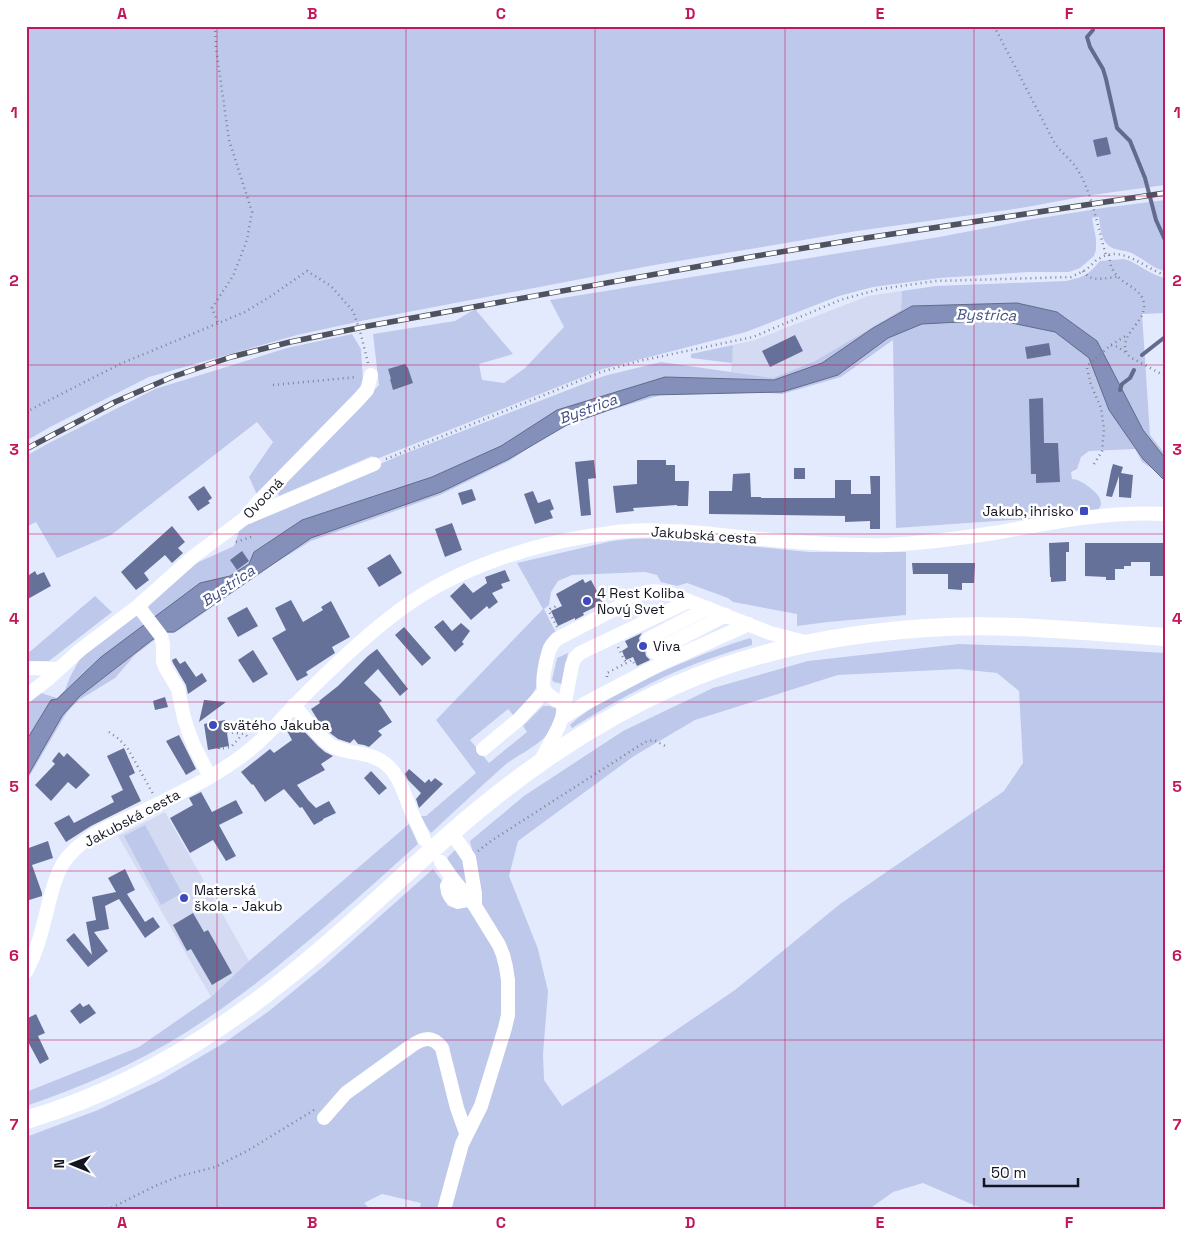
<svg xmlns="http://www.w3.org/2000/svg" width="1191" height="1236" font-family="'Space Grotesk',sans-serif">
  <rect width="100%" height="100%" fill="#e4eafd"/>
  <path fill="#d3daf1" d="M902 291 901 310 815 361 773 378 731 372 733 345 755 340 868 296Z
    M165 812 249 961 211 997 118 836Z"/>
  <path fill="#bec8ea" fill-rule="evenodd" d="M26 26H1165V185L1092 195 1021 208 857 231 649 266 366 320 297 335 149 377 50 427 26 441Z
    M1165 200V271C1151 268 1142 257 1129 252 1122 250 1112 250 1107 244 1101 238 1100 226 1099 217L1092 218 1096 239V250L1094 256 1080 268 1069 272H1028L939 278 873 287 839 296 746 332 603 369 374 460 372 456 279 496 277 492 379 385 373 334 455 321 475 309 513 354 479 364 482 380 504 383 525 368 564 327 550 300 939 237 1028 220 1103 208Z
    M1124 259C1139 263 1149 275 1165 278V313L1142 314 1150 435 1165 454V477L1142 462 1135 449 1089 451 1081 457 1077 469 1071 472 1072 479C1080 479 1095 490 1099 497 1100 498 1101 502 1101 504L1099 509 1088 511 1078 510 1053 516 1027 519 896 528 893 340 841 377 782 394 687 387 565 424 509 461 440 495 311 541 269 567 178 631 173 633H165L153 641 135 655 115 678 79 700 67 712 26 782V705L41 693 57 698 65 690 70 677 83 653 131 615 142 617 148 611 149 602 190 566 234 546 240 529 261 515 401 455 604 376 661 362 773 378 815 361 901 310 902 291 936 286 1066 281C1084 277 1088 275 1100 261Z
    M352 334 361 349 363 382 356 394 258 497 249 477 273 442 257 422 111 535 57 558 36 522 26 527V456L49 443 155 389 287 348Z
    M733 345 732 363 691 358V354Z
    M669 538 809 552H906V615L828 622 797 626V614L733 602 728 598 687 583 677 586 661 582 657 575 645 572 572 575 558 581 551 592 549 605 544 609 556 633 546 644 536 688 528 701 514 716 508 709 470 740 489 763 527 732 523 726 543 706H550L553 708 554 706C560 712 556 723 551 730 541 745 519 754 505 765 480 787 456 810 431 833L419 816H426L476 773 436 720 543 609 517 563 612 541 630 539Z
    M95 596 112 612 49 661H26V655Z
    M750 638 752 640V645C722 654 692 664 664 677 632 692 602 709 572 728L570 725C587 709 608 698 628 688 668 668 708 651 750 638Z
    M959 644 1082 648 1165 653V1210H992L976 1206 923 1183 893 1192 868 1210H419L421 1203 382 1194 364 1203 371 1210H26V1137L98 1110 159 1081 224 1043 269 1011 324 966 433 869 442 881 441 894 448 906C468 912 470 905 481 890L470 841 524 796 623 731 713 688 808 661ZM959 669 997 673 1019 691 1023 763 1004 791 840 904 735 990 613 1073 562 1106 544 1080 543 1054 548 991 538 949 509 876 518 841 634 756 695 720 838 675Z
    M568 653 562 684 554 682 552 680 557 658Z
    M409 824 418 844C343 911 269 980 185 1033 136 1064 81 1087 26 1106V1092L139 1047 211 997 249 961Z
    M145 825 182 893 161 905 124 836Z
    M455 850C468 856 468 878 471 891L451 868 447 858Z"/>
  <path fill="#8490ba" stroke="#626b8c" d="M1017 303 1057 312 1097 341 1143 430 1165 458V481L1143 459 1109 410 1089 358 1055 332 997 320 922 324 888 338 838 375 782 392 651 395 567 425 509 459 441 492 311 538 174 632H165L152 640 80 696 62 716 26 779V741L51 700 57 699 101 657 200 583 230 576 249 564 254 552 302 520 432 477 501 446 557 410 665 377 774 380 822 363 873 328 912 306Z"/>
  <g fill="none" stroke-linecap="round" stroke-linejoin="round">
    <path stroke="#626b8c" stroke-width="4" d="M1092 26 1093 30 1087 37 1090 47 1103 69 1106 79 1117 128 1130 141 1145 178 1156 220 1165 240
      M1142 355 1165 337
      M1120 390 1122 384 1130 378 1134 370"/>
  </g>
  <path fill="#667199" d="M1107 137 1111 154 1097 157 1093 140Z
    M795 335 803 351 770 367 762 351Z
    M1049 343 1051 355 1027 359 1025 347Z
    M405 364 408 368 413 383 393 390 390 379H391L388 369Z
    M1043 398 1044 443H1058L1060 482 1036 483V474H1031L1029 399Z
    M594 460 596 478 588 479 591 515 581 516 575 462Z
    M637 460H666V465H675V481H689L688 506H677V505L633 508 634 511 616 513 613 486 637 484Z
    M1113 464 1123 467 1121 473 1133 475 1131 498 1119 497V476L1112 497 1106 496 1111 471Z
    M794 468H805V479H794Z
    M750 473 751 497H761V498H835V480H851V494H871L870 476H880V529H870V521L845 522V516L709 514V491H732L733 474Z
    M204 486 212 498 208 501 210 503 198 511 188 497Z
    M472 489 476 500 462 505 458 493Z
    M533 491 538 503 550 499 554 509 550 511 553 518 535 524 524 494Z
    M452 523 462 550 445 557 435 529Z
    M172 526 185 542 178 548 183 553 172 563 165 555 144 573 149 580 136 590 121 572Z
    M1069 542V552H1066V581L1051 582V577H1050L1049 543Z
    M1085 543H1165V576H1150V562H1131V566H1124V569H1115V580H1106V577L1085 576Z
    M242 551 249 561 237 570 230 560Z
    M390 554 402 573 379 587 367 568Z
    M912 563H975L974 583H962V590L948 589V574H913Z
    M505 570 510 581 501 584 503 588 492 593 498 602 489 609 487 606 471 620 450 596 464 583 473 593 487 583 485 577Z
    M35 571 37 575 44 572 51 586 26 600V577Z
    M583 579 585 583 591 580 603 603 583 613 584 615 575 620V618L558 626 551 611 562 606 556 594Z
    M291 600 303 622 323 610 321 607 331 601 350 637 332 647 335 653 306 672 308 675 297 681 272 638 286 630 275 608Z
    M247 607 258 626 238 637 227 618Z
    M443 620 452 631 461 623 470 631 462 642 464 644 455 652 434 627Z
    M404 627 431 658 422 666 395 635Z
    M642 633 639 638 640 643 643 646 647 647 645 651 646 656 650 660 637 666 633 657 626 660 622 651 628 647 625 641Z
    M377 649 408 689 400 696 378 669 364 683 382 701 379 703 392 722 378 731 382 735 369 747 364 745 358 744 354 739 350 743 338 739 330 733 319 722 311 709 320 703 319 701 338 686 368 656Z
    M253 650 268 674 253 683 238 660Z
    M176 658 180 664 185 661 196 677 202 673 207 681 188 694 186 685 173 663 172 660Z
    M165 697 168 707 155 710 153 701Z
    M204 700 226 702 199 722Z
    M225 720 229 746 208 750 204 724Z
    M296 722 299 729 301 728 318 746 325 752 333 756 321 764 325 770 297 785 308 800 316 808 329 801 336 813 323 819V820L314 825 302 807 300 808 284 789 265 802 253 784 252 785 241 772 270 749 274 753 292 740 286 729Z
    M179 735 196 769 186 775 166 741Z
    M124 748 135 773 129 776 141 801 91 826 66 842 54 823 69 815 74 823 114 802 111 796 123 790 107 756Z
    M59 752 64 757 67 753 90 775 76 789 68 782 51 801 35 785 55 764 52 761Z
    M409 769 425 783 429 779 431 782 435 778 443 784 419 808 416 799 421 793 408 780 405 774Z
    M371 771 387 788 379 795 364 778Z
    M201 792 212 812 236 800 243 813 219 825 236 856 226 861 213 840 190 853 170 818 193 805 189 798Z
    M48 841 53 858 32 865 42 893V896L26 901V849Z
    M125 869 135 890 127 894 145 922 153 917 160 927 145 938 119 899 105 906 109 929 94 932 108 951 88 967 66 940 74 933 92 955 86 922 96 920 92 897 116 892 108 878Z
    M193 913 204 932 208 930 232 973 212 985 191 949 187 951 173 925Z
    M80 1003 83 1007 89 1004 96 1013 80 1024 70 1011Z
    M36 1014 45 1033 38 1036 49 1059 40 1064 26 1038V1019Z"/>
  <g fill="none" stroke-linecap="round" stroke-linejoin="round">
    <path stroke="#7e8392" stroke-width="2.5" stroke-dasharray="1 4" stroke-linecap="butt" d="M215 26 216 48 229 140 252 212 247 240 233 276 212 308 218 323
      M994 26 1054 142C1061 153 1071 159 1077 169 1092 192 1098 229 1106 255
      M1109 255C1110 260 1110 266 1113 270 1121 286 1144 287 1144 306 1145 324 1113 338 1130 357L1165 376
      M1083 271C1092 284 1106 277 1118 277
      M1111 345 1118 347 1125 352
      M273 385 357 377
      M26 412 120 364 245 312 271 296 307 271 331 286 353 311 360 331 368 363
      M386 459 601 372 639 361 753 337 840 300 880 289 936 281 1071 277C1077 274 1083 272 1088 268 1092 265 1095 260 1100 258 1123 245 1144 268 1165 275
      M1094 464 1102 451 1104 429 1101 408 1091 385 1087 368 1088 365 1111 345 1127 335
      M236 542 254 536
      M557 627 549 611 550 609 559 605
      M618 647 626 663
      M607 677V673L632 660 634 663
      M109 732 119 739 128 749 153 794
      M227 732 245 734 247 736
      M219 748V749L231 747 242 735
      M478 851 491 841 645 742 654 740 665 746
      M107 1210 155 1186 180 1176 215 1167 247 1151 314 1110"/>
    <path stroke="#fff" stroke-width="14" d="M248 517 374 464
      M138 606 161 636 163 645V661L165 667 178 689 184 718 189 733 194 746 210 777
      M648 639 708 608
      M654 652 726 615
      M26 668 59 669
      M26 696 47 680 80 650 138 606 194 556 245 518 256 504 358 400 367 390 371 375
      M294 705C303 716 322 742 334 747 353 755 372 751 388 766 400 777 405 796 411 811 415 820 420 829 424 839
      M564 705C558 701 549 697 545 691 540 684 547 656 550 648 552 644 554 642 557 639L632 600C641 589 658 590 671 594L770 633 809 643
      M562 718 586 703 660 664 749 624
      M483 749 518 720 545 691
      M539 764 558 728 562 718 572 665 575 658 580 653 689 601
      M452 833 469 858 475 894V906
      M441 862 452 878 475 906 499 945 503 955 506 967 508 980V1015L505 1028 481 1106 462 1144 444 1210
      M452 878 447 886C448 894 450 899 458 902L463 901 468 897
      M26 972C38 950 43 926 49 902 52 890 56 876 62 865 81 833 125 821 156 805 190 788 225 771 253 747 268 735 281 719 295 705 329 670 364 636 404 607 458 568 530 545 595 535 606 534 617 531 628 531 642 530 655 530 668 531 693 531 717 535 741 537 790 542 839 546 887 545 925 543 963 538 1000 532 1054 522 1109 511 1165 514
      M324 1118 346 1093 411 1046C423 1038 432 1035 442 1048L457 1108 466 1133"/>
    <path stroke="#fff" stroke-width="18" d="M26 1120C117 1093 201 1045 275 987 336 940 392 885 450 834 516 776 595 721 676 685 760 648 854 631 946 627 1018 624 1092 632 1165 637"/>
    <defs>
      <path id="rail" d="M26 449 115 402 172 377 231 357 290 342 368 326 756 256 859 239 1165 193"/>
    </defs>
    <use href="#rail" stroke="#4f5360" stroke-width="5.5"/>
    <use href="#rail" stroke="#fff" stroke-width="4" stroke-dasharray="11" stroke-linecap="butt"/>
  </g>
  <path fill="none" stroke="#c2185b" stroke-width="1" stroke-opacity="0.55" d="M217 26V1210M406 26V1210M595 26V1210M785 26V1210M974 26V1210M26 196H1165M26 365H1165M26 534H1165M26 702H1165M26 871H1165M26 1040H1165"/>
  <g fill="#3d49bc" stroke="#fff" stroke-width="2">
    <rect x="1079" y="506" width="10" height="10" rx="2.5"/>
    <circle cx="587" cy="601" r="5"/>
    <circle cx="643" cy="646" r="5"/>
    <circle cx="213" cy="725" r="5"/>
    <circle cx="184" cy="898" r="5"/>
  </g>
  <g text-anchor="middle" stroke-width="5" stroke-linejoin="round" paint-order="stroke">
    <g font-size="14" fill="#131621" stroke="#fff">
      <text transform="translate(263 498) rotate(-46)" y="5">Ovocná</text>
      <text transform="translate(704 535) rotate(4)" y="5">Jakubská cesta</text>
      <text transform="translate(132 818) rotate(-28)" y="5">Jakubská cesta</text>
    </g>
    <g font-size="14" fill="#131621" stroke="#fff" text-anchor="start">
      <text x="1074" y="516" text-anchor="end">Jakub, ihrisko</text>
      <text x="597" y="598">4 Rest Koliba<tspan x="597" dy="16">Nový Svet</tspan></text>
      <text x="653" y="651">Viva</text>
      <text x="223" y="730">svätého Jakuba</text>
      <text x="194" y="895">Materská<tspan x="194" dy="16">škola - Jakub</tspan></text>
    </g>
    <g font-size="15" font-style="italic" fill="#424e87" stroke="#fff">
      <text transform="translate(986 315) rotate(1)" y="5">Bystrica</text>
      <text transform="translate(588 409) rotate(-20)" y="5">Bystrica</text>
      <text transform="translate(228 586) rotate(-34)" y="5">Bystrica</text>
    </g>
  </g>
  <rect width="1191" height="1236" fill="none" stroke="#ffffff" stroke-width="55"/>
  <g transform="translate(72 1164) rotate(271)" stroke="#ffffff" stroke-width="4" paint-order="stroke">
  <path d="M0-4L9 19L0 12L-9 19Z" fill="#131621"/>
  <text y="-8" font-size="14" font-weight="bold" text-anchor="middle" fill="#131621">N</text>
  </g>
  <path d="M984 1178v8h94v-8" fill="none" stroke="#131621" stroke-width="2.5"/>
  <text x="991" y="1178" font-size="15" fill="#131621" stroke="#ffffff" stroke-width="4" paint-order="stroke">50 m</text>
  <rect x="28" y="28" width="1136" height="1180" fill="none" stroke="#c2185b" stroke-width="2"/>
  <g font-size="16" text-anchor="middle" font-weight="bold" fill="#c2185b">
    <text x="122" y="19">A</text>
    <text x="312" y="19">B</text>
    <text x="501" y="19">C</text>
    <text x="690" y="19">D</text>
    <text x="880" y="19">E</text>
    <text x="1069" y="19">F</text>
    <text x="14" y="118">1</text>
    <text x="1177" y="118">1</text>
    <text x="14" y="286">2</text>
    <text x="1177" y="286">2</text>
    <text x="14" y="455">3</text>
    <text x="1177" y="455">3</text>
    <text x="14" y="624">4</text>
    <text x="1177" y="624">4</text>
    <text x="14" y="792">5</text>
    <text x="1177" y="792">5</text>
    <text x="14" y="961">6</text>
    <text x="1177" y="961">6</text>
    <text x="14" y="1130">7</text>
    <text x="1177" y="1130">7</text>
    <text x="122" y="1228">A</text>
    <text x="312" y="1228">B</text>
    <text x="501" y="1228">C</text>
    <text x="690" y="1228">D</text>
    <text x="880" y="1228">E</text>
    <text x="1069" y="1228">F</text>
  </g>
</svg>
